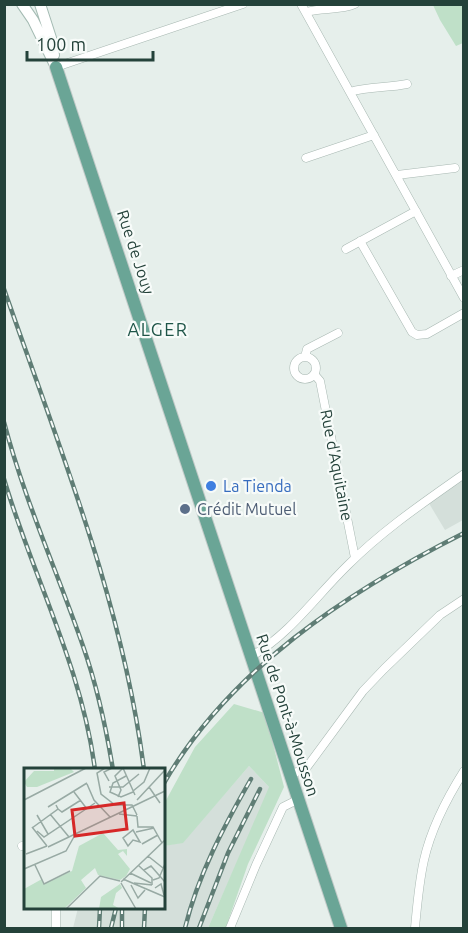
<svg xmlns="http://www.w3.org/2000/svg" width="468" height="933" font-family="Ubuntu,sans-serif">
  <rect width="100%" height="100%" fill="#e6efeb"/>
  <path fill="#d4dfda" d="M463 474V520L445 530 427 500Z
    M249 766 270 788 208 928H73L78 908H164V846L183 842Z"/>
  <path fill="#bfe0c8" d="M433 5H463V43L456 46 440 20Z
    M234 704 265 713 284 787 248 864 226 927 208 928 269 787 249 766 183 843 164 846V804L195 747Z"/>
  <g fill="none" stroke-linecap="round" stroke-linejoin="round">
    <defs>
      <path id="minor" d="M301 4 464 298
        M306 12C322 7 340 11 355 4
        M56 67 243 4
        M350 92C368 86 388 88 407 84
        M306 158 374 135
        M397 175 455 168
        M360 241 412 332 417 335 427 334 464 313
        M346 249 416 211
        M451 276 464 270
        M305 357 307 349 338 333
        M294 368a11 11 0 1 1 22 0a11 11 0 1 1-22 0Z
        M314 374 320 381 355 558
        M252 656C291 633 316 596 348 565 383 530 423 503 464 474
        M291 775 307 767 363 691 384 669 440 615 464 599
        M22 846 26 845
        M56 928V908
        M230 928 256 865 283 807 299 799
        M415 928C417 906 419 882 424 860 431 829 447 798 464 771"/>
      <path id="secondary" d="M22 4 33 20 56 67
        M40 4 51 38 54 55"/>
      <path id="primary" d="M56 67 341 928"/>
    </defs>
    <use href="#minor" stroke="#a8b8b2" stroke-width="9"/>
    <use href="#secondary" stroke="#a4bbb3" stroke-width="12"/>
    <use href="#primary" stroke="#c2cac8" stroke-width="14"/>
    <use href="#minor" stroke="#fff" stroke-width="8"/>
    <use href="#secondary" stroke="#fff" stroke-width="10"/>
    <use href="#primary" stroke="#6aa596" stroke-width="12"/>
    <defs>
      <path id="rail" d="M4 289C59 447 123 603 144 770
        M4 422C24 499 57 571 83 646 97 686 106 727 113 770
        M4 479C33 577 82 667 95 770
        M164 783C230 669 347 592 464 533
        M99 928 100 908
        M111 928 116 908
        M122 928V908
        M144 928 145 908
        M185 928C198 875 224 826 251 779
        M199 928 228 853 260 789"/>
    </defs>
    <use href="#rail" stroke="#5f7d75" stroke-width="4.5"/>
    <use href="#rail" stroke="#f7fbf9" stroke-width="2" stroke-dasharray="7" stroke-linecap="butt"/>
  </g>
  <circle fill="#3f7fe0" stroke="#f7fbf9" stroke-width="2" cx="211" cy="486" r="6"/>
  <circle fill="#5c6f8a" stroke="#f7fbf9" stroke-width="2" cx="185" cy="509" r="6"/>
  <g text-anchor="middle" stroke-width="4.5" stroke-linejoin="round" paint-order="stroke">
    <g font-size="16" fill="#24423a" stroke="#f7fbf9">
      <text transform="translate(136 252) rotate(72)" y="6">Rue de Jouy</text>
      <text transform="translate(337 465) rotate(79)" y="6">Rue d'Aquitaine</text>
      <text transform="translate(288 715) rotate(72)" y="6">Rue de Pont-à-Mousson</text>
    </g>
    <g font-size="16" fill="#366cbe" stroke="#f7fbf9" text-anchor="start">
      <text x="223" y="492">La Tienda</text>
    </g>
    <g font-size="16" fill="#4e5e75" stroke="#f7fbf9" text-anchor="start">
      <text x="197" y="515">Crédit Mutuel</text>
    </g>
    <g font-size="18" letter-spacing="1.5" fill="#1f5548" stroke="#f7fbf9">
      <text x="158" y="336">ALGER</text>
    </g>
  </g>
  <g transform="translate(24 768)">
    <rect width="141" height="141" fill="#e6efeb"/>
    <path d="M30 0H46L50 4 13 19H3L0 14 10 3H30ZM79 65 94 82 103 81V88L99 83 94 86 106 101 102 108 96 112 74 107 71 100 57 112 62 120 40 141H0V121L18 111 20 116 48 103 55 78ZM96 116 98 120 92 125 89 137 96 141H75L77 129Z" fill="#bfe0c8"/>
    <path fill="none" stroke="#98aaa4" stroke-width="1.5" d="M81 0 73 5 77 26 91 37H108L113 47M102 8 89 15 86 24 97 29 109 24M85 13 80 4 88 0M63 16 70 32 86 49M85 19H99L115 6M125 19 136 35M109 23 120 14 126 0M50 24 63 41M94 29 97 22 91 8 99 0 111 27M0 32 62 0M113 32 141 2M24 39 63 15M34 41 38 44 57 32M26 46 45 69M95 46 113 48M13 47 24 66M113 48 114 59H129L138 75M8 59 23 78M8 60 34 41 32 37M109 62 116 74 109 72 104 78 99 70ZM13 63 20 69 71 35M112 64 130 60M118 76 134 67M24 79 141 23M2 86 23 78M124 88 139 100M11 97 20 116 46 103M114 97 128 110V117M0 101 42 83 51 67M120 102 127 98 141 114M106 105 127 115M99 111 141 129M129 112 135 110 141 96M97 114 141 72M97 115 112 141M110 115 128 117M107 117 114 130 121 122M131 120 137 116 140 127M42 141 76 108 96 113"/>
    <path fill="#d62828" fill-opacity="0.15" stroke="#d62828" stroke-width="3" d="M100 35 103 61 51 68 48 42Z"/>
    <rect width="141" height="141" fill="none" stroke="#24423a" stroke-width="3"/>
  </g>
  <rect width="468" height="933" fill="none" stroke="#24423a" stroke-width="12"/>
  <path d="M27 51v9h126v-9" fill="none" stroke="#24423a" stroke-width="3"/>
  <text x="36" y="51" font-size="18" fill="#24423a" stroke="#f7fbf9" stroke-width="4.5" paint-order="stroke">100 m</text>
</svg>
